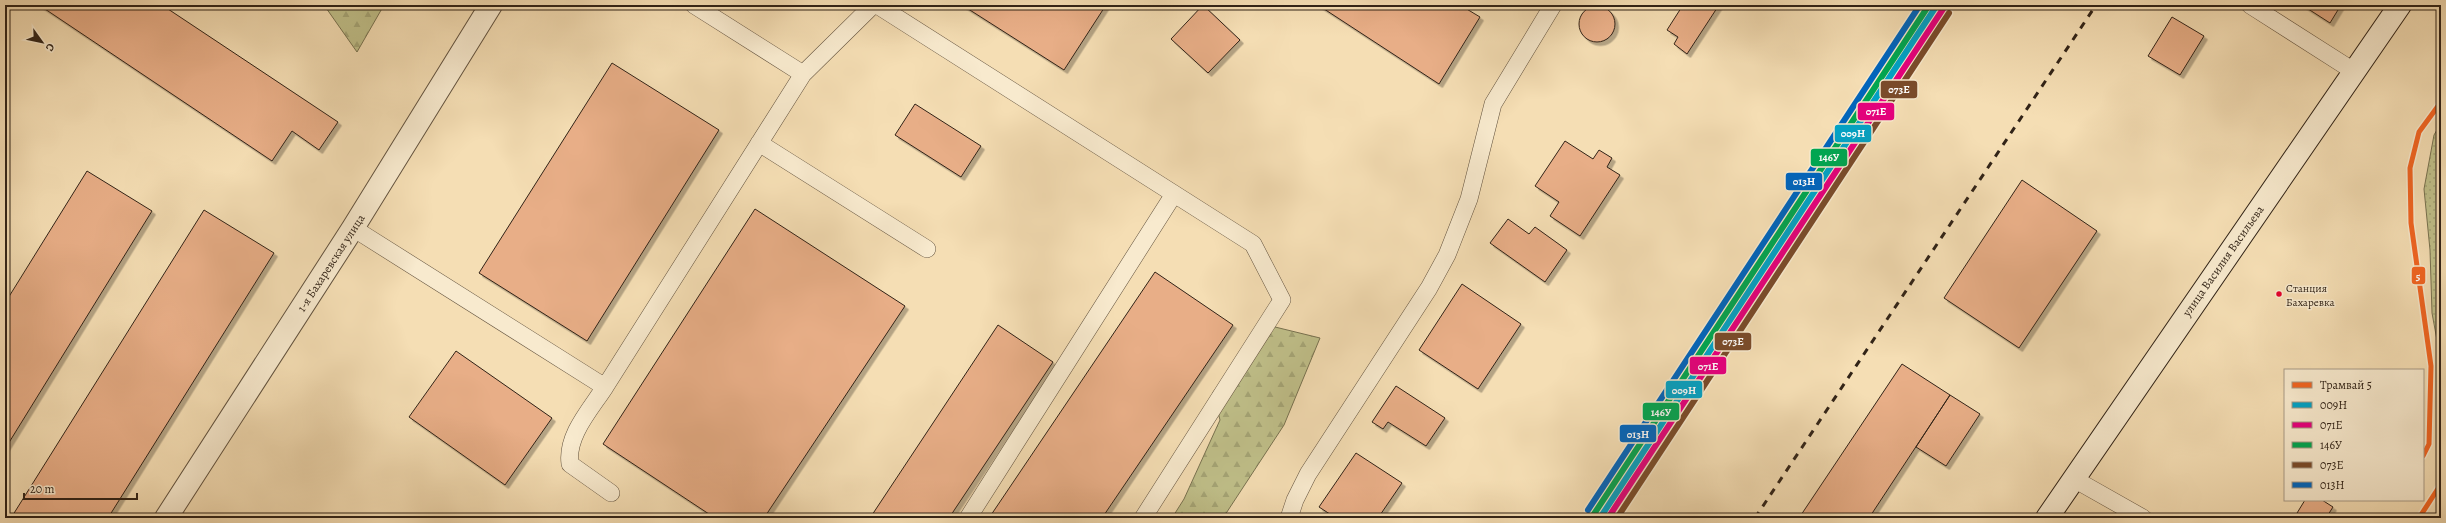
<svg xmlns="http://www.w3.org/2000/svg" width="2446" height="523" font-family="Alegreya,serif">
  <defs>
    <pattern id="grass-dots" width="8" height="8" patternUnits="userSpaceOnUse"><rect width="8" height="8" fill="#c0c08a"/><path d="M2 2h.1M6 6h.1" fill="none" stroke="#a5a576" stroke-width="1.8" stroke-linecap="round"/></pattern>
    <pattern id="forest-firs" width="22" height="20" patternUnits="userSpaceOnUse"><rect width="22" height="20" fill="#c0c08a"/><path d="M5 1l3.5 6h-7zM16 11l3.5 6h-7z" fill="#a5a576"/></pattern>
    <filter id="shadow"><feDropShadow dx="3.5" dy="3.5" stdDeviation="0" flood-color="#0004"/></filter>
  </defs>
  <rect width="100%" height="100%" fill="#f5deb4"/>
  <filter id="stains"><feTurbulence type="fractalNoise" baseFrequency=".005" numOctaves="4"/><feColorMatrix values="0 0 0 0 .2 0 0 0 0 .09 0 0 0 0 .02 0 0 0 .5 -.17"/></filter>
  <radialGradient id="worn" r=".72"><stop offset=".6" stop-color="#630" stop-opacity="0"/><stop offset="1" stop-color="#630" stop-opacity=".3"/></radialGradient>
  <path fill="url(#grass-dots)" stroke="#787250" d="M2441 123V362L2432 313 2430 250 2424 189 2434 135Z"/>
  <path fill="url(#forest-firs)" stroke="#787250" d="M324 5H384L357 52Z
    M1271 326 1320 338 1284 425 1223 518H1172L1184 499 1220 420 1213 392Z"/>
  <path fill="#e8ae87" stroke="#312317" filter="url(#shadow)" d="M39 5H162L338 122 319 150 292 131 272 161Z
    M962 5H1106L1064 70Z
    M1203 5 1240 40 1208 73 1171 39Z
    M1318 5H1460L1480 17 1439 84Z
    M1683 5H1719L1687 54 1674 44 1678 37 1667 30Z
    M2302 5H2341L2330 23Z
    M1579 24a18 18 0 1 1 36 0a18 18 0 1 1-36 0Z
    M2172 17 2204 36 2180 75 2148 56Z
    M612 63 719 130 587 341 479 273Z
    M915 104 981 146 961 177 895 135Z
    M1565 141 1593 159 1599 150 1612 158 1607 167 1620 175 1580 236 1550 216 1559 202 1535 186Z
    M87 171 152 211 5 449V303Z
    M2022 180 2097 231 2019 348 1944 298Z
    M755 209 905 306 764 518H715L603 444Z
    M204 210 274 253 108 518H11Z
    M1508 219 1529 234 1535 227 1567 250 1545 282 1490 243Z
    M1155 272 1233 325 1102 518H989Z
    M1462 284 1521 324 1478 389 1419 350Z
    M998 325 1053 362 949 518H870Z
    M456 351 552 418 505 485 409 417Z
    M1902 364 1950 395 1869 518H1799Z
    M1396 386 1445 418 1426 446 1388 422 1383 429 1372 422Z
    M1950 395 1980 414 1946 466 1916 447Z
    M1356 453 1402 483 1378 518H1336L1319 507Z
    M2305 500H2322L2333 507 2326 518H2294Z"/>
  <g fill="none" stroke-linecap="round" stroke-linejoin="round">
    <defs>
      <path id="lane" d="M694 5 803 74
        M877 5 1253 244 1282 300 1143 518
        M2250 5 2355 72
        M759 143 927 249
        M353 228 605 387 803 74 873 5
        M605 387C590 410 566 436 570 464L611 493
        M2074 479 2143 518
        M968 518 1174 194
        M1289 518 1295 500 1308 474 1429 288 1447 255 1469 199 1493 104 1553 5"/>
      <path id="street" d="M166 518 353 228 491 5"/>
      <path id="secondary" d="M2047 518 2400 5"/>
    </defs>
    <use href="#lane" stroke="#62523e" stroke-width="18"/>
    <use href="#street" stroke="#62523e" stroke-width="24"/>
    <use href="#secondary" stroke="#312317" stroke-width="24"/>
    <use href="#lane" stroke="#f8eace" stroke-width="17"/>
    <use href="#street" stroke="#f8eace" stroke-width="22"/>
    <use href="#secondary" stroke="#f8eace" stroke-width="22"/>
    <path stroke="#312317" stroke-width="3" stroke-dasharray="7 7" stroke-linecap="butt" d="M1755 518 2096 5"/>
    <defs>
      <path id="rail-1" d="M1600 518 1937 5"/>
      <path id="rail-2" d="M1608 518 1943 9"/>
      <path id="rail-3" d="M1594 514 1929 5"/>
      <path id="rail-4" d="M1617 518 1949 13"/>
      <path id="rail-5" d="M1588 510 1920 5"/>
    </defs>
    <use href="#rail-1" stroke="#f8eace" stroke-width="9"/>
    <use href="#rail-2" stroke="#f8eace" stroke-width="9"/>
    <use href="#rail-3" stroke="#f8eace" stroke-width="9"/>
    <use href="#rail-4" stroke="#f8eace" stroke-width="9"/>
    <use href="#rail-5" stroke="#f8eace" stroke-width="9"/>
    <use href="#rail-1" stroke="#02a2c5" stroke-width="6"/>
    <use href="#rail-2" stroke="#e5007d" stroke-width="6"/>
    <use href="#rail-3" stroke="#00a651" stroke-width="6"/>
    <use href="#rail-4" stroke="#7a4b2a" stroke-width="6"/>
    <use href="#rail-5" stroke="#0065bd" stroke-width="6"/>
    <defs>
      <path id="tram-1" d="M2423 456 2429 444 2431 366 2411 223 2410 168 2419 132 2441 102
        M2419 518 2441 484"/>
    </defs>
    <use href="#tram-1" stroke="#f8eace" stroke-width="8"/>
    <use href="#tram-1" stroke="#f26522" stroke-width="5"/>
  </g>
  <circle fill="#e4002b" stroke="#f8eace" stroke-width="1.5" cx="2279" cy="294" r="3.5"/>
  <g text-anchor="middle" stroke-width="3" stroke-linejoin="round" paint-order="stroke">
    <g font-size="11" fill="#312317" stroke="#f8eace" text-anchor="start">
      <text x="2286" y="292">Станция<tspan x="2286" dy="14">Бахаревка</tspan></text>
    </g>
    <g font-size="12" fill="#312317" stroke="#f8eace">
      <text transform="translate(2223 261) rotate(-55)" y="4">улица Василия Васильева</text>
      <text transform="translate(331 263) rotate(-57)" y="4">1-я Бахаревская улица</text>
    </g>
  </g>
  <g stroke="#f8eace" stroke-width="1.5">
    <rect x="1880" y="80" width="38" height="19" rx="4" fill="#7a4b2a"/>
    <rect x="1857" y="102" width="38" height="19" rx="4" fill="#e5007d"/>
    <rect x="1834" y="124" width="38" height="19" rx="4" fill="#02a2c5"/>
    <rect x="1810" y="148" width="38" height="19" rx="4" fill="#00a651"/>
    <rect x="1785" y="172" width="38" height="19" rx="4" fill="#0065bd"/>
    <rect x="2411" y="266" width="15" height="19" rx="4" fill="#f26522"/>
    <rect x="1714" y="332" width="38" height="19" rx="4" fill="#7a4b2a"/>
    <rect x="1689" y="356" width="38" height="19" rx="4" fill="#e5007d"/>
    <rect x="1665" y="380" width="38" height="19" rx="4" fill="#02a2c5"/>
    <rect x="1642" y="402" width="38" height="19" rx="4" fill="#00a651"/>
    <rect x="1619" y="424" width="38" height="19" rx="4" fill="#0065bd"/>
  </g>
  <g font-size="11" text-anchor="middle" font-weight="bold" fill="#fff">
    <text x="1899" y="93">073Е</text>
    <text x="1876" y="115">071Е</text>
    <text x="1853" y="137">009Н</text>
    <text x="1829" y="161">146У</text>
    <text x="1804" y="185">013Н</text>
    <text x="2418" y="280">5</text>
    <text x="1733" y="345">073Е</text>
    <text x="1708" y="370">071Е</text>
    <text x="1684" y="394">009Н</text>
    <text x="1661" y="416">146У</text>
    <text x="1638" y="438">013Н</text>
  </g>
  <rect width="2446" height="523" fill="none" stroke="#f5deb4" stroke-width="20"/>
  <rect x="6" y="6" width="2434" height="511" fill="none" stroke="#312317" stroke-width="2"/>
  <rect x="10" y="10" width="2426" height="503" fill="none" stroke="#312317"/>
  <rect x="2284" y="369" width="140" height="132" fill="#f8eace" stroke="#a89a85"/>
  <rect x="2292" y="382" width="20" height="6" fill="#f26522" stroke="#a89a85"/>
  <text x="2320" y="389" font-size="12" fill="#312317">Трамвай 5</text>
  <rect x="2292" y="402" width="20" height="6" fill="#02a2c5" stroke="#a89a85"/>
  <text x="2320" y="409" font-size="12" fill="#312317">009Н</text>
  <rect x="2292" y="422" width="20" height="6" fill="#e5007d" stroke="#a89a85"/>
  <text x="2320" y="429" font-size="12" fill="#312317">071Е</text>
  <rect x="2292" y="442" width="20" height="6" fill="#00a651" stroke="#a89a85"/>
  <text x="2320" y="449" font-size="12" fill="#312317">146У</text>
  <rect x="2292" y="462" width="20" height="6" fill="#7a4b2a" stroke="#a89a85"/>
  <text x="2320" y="469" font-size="12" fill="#312317">073Е</text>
  <rect x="2292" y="482" width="20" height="6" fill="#0065bd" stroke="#a89a85"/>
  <text x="2320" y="489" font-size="12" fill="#312317">013Н</text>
  <g transform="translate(42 42) rotate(123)" stroke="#f8eace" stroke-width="3" paint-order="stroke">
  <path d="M0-3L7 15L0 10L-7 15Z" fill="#312317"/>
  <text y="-6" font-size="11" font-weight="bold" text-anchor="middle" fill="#312317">С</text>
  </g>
  <path d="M24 493v6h113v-6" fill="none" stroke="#312317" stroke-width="2"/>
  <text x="30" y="493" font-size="12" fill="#312317" stroke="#f8eace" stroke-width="3" paint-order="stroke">20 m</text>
  <rect width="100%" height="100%" filter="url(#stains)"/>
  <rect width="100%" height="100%" fill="url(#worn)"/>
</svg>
